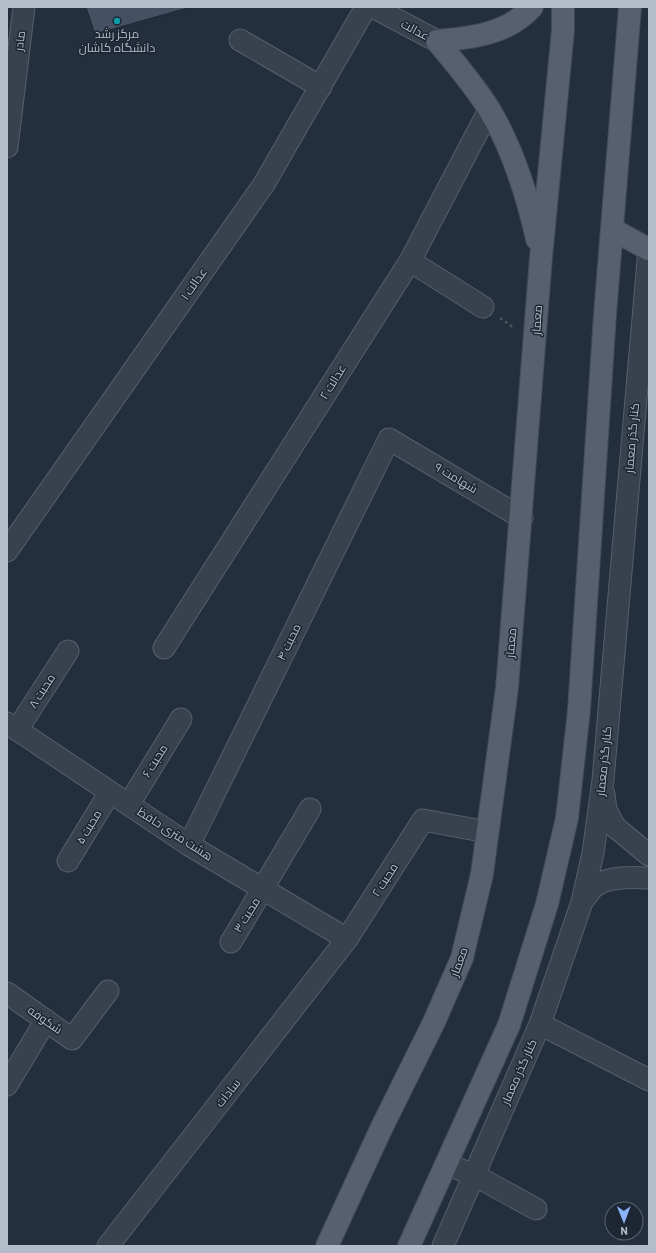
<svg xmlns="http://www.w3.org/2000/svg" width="656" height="1253" font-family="Barlow,Cairo,sans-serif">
  <rect width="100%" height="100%" fill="#242f3e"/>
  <path fill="#455162" stroke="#1f2835" d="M86 7H191L95 34Z"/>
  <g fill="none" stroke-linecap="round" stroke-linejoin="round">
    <defs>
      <path id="minor" d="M373 7 437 41
        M240 40 321 87
        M7 147 24 7
        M410 261 483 307
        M7 551 264 184 366 7
        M164 648 410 261 489 110
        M7 723 189 845 347 939
        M17 730 68 651
        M604 794 606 810 615 827 649 855
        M129 804 181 719
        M189 845 389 439 522 518
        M68 861 110 792
        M582 902C586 898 589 891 594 887 607 876 633 877 649 878
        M231 942 310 809
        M7 993 72 1039 108 991
        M540 1024 649 1080
        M7 1085 46 1020
        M446 1164 474 1175 536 1209
        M108 1246 347 939 423 820 487 832
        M443 1246 540 1024 582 902 593 853 603 780 649 249"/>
      <path id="major" d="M437 41C455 63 474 85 489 109 513 149 527 194 537 239
        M437 41C471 38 508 34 532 7
        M612 229 648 249
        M327 1246 381 1129 434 1022 462 958 482 874 507 688 541 257 563 30V7
        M409 1246 509 1025 547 904 567 818 579 710 605 314 630 7"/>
    </defs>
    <use href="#minor" stroke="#565f6c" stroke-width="23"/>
    <use href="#major" stroke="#414a57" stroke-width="24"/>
    <path stroke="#44595c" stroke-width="2.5" stroke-dasharray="3 3" stroke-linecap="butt" d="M500 318 514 328"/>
    <use href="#minor" stroke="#38414e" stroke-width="21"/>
    <use href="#major" stroke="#56606e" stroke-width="22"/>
  </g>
  <circle fill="#0f9aa8" stroke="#1d2633" stroke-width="1.5" cx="117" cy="21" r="4"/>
  <g text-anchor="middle" stroke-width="3" stroke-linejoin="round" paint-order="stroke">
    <g font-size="12" fill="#b4bcc9" stroke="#1d2633">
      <text transform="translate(415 30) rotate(28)" y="4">عدالت</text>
      <text transform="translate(20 41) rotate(-83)" y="4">مادر</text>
      <text transform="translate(194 284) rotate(-55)" y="4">عدالت ۱</text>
      <text transform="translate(537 320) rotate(-86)" y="4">معمار</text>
      <text transform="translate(333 382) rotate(-58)" y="4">عدالت ۲</text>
      <text transform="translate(632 438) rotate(-85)" y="4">کنار گذر معمار</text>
      <text transform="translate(456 478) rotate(31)" y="4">شهامت ۹</text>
      <text transform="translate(289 642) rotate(-64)" y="4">محبت ۴</text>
      <text transform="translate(511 643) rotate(-85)" y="4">معمار</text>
      <text transform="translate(42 691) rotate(-57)" y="4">محبت ۸</text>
      <text transform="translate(155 761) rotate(-58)" y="4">محبت ۶</text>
      <text transform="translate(604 761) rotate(-84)" y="4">کنار گذر معمار</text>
      <text transform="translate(89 827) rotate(-59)" y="4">محبت ۵</text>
      <text transform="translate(175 834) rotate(33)" y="4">هشت متری حافظ</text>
      <text transform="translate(385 880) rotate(-57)" y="4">محبت ۲</text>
      <text transform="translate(247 915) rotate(-58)" y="4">محبت ۳</text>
      <text transform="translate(459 962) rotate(-70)" y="4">معمار</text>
      <text transform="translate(45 1020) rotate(35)" y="4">شکوفه</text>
      <text transform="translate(519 1072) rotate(-66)" y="4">کنار گذر معمار</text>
      <text transform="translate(228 1093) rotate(-52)" y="4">سادات</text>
    </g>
    <g font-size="12" fill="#b4bcc9" stroke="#1d2633">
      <text x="117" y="38">مرکز رشد<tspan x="117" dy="14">دانشگاه کاشان</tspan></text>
    </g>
  </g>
  <rect width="656" height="1253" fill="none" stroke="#b4bcc9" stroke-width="16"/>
  <g transform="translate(624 1221) rotate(179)"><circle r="19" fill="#1d2633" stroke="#59626f"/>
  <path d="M0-3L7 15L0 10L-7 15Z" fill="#8ab4f8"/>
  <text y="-6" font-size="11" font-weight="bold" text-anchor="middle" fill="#b4bcc9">N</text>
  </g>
</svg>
